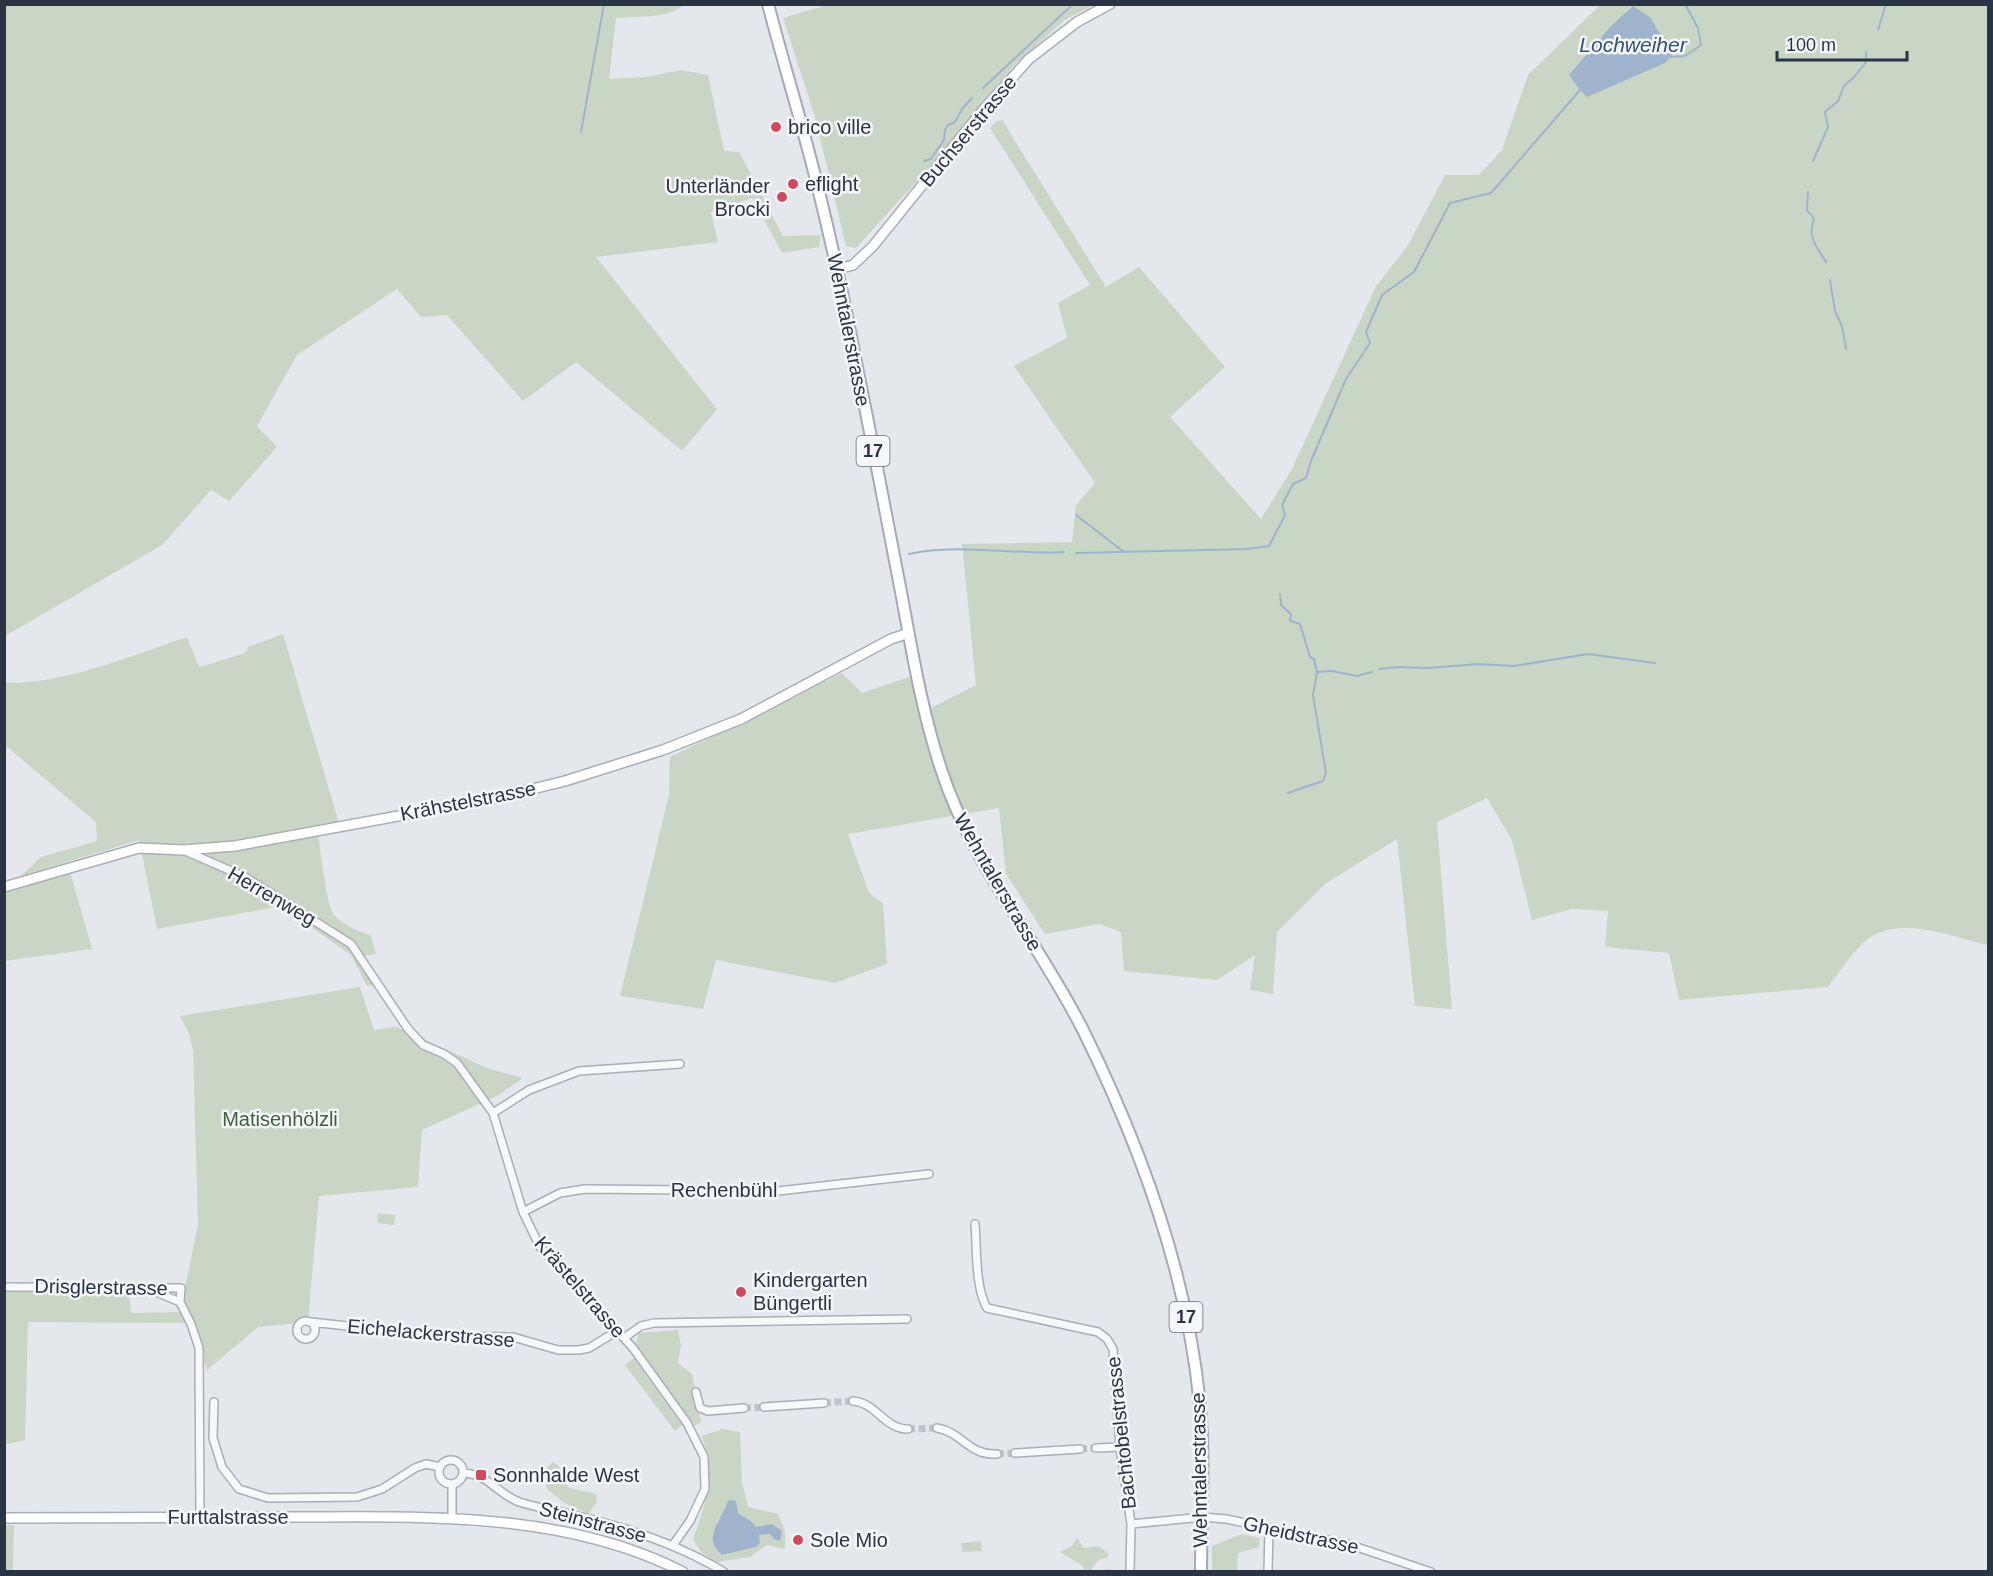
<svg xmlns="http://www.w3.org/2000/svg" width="1993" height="1576" font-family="Arial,sans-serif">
  <rect width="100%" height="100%" fill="#e4e7ec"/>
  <path fill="#c9d6c5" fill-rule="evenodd" d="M5 4 684 5C667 19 637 16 616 18L609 79 646 77 681 70 708 75 724 151 739 152 783 236 821 235 819 247 782 253 752 198 711 212 718 242 596 257 717 409 682 451 576 362 523 401 447 315 421 317 397 289 297 355 257 426 277 447 229 501 211 490 162 545 5 636Z
    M826 5V4L1094 5 1066 19 1014 65 927 170 856 248 846 246 815 117 783 18Z
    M1600 5H1988V945C1952 937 1895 912 1863 943 1850 955 1839 973 1828 987L1679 1000 1669 953 1605 947 1608 911 1572 909 1532 920 1512 840 1487 798 1437 822 1452 1009 1415 1006 1397 839 1325 884 1277 932 1273 994 1250 990 1255 955 1217 980 1124 971 1121 932 1100 924 1045 934 1006 874 999 808 848 834 869 893 883 903 887 964 835 983 716 960 703 1009 620 996 669 795 670 757 842 673 862 693 912 676 923 712 976 685 962 544 1072 542 1076 505 1095 483 1014 366 1067 338 1058 303 1090 285 990 128 997 121 1002 120 1106 287 1139 267 1225 367 1170 417 1261 519 1292 469 1376 286 1407 247 1445 175H1479L1502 150 1528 75Z
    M283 634 339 823 317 828C320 844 326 905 334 915 344 926 359 931 371 936L376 954 360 956 377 985 367 986 351 955 281 906 157 929 139 840 21 876 41 857 97 841 96 822 5 745V683C64 684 131 656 187 637L199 667 245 653 248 647Z
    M70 872 92 949 5 961 4 890Z
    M360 987 374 1030 397 1027 489 1069 523 1078 497 1096 422 1130 418 1187 319 1196 308 1322 258 1327 207 1370 183 1298 198 1224 193 1051 190 1036 180 1016Z
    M378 1213 395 1215 394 1225 377 1223Z
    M4 1289H129L131 1313 182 1312 186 1323 28 1322 25 1440 7 1444 4 1443Z
    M678 1330 681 1345 678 1363 692 1374 701 1422 695 1426 635 1345 639 1333Z
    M634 1358 682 1425 675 1431 625 1365Z
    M722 1429 740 1432 742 1481 748 1507 778 1514 785 1531V1549L767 1545 750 1557 717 1562 702 1553 693 1540C706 1500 716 1479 702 1436ZM737 1513 752 1522 756 1527 772 1525 782 1531 774 1539 770 1534 758 1535 756 1547 722 1555 717 1521 724 1514Z
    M553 1461 562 1470 561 1478 569 1488 596 1494 597 1502 588 1514 563 1502 547 1489 543 1473Z
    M5 1525H14L13 1571H5Z
    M1242 1534 1260 1538 1259 1547 1238 1553 1237 1571H1212V1546Z
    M1077 1538 1084 1548 1098 1546 1109 1554 1107 1558 1100 1559 1092 1568 1093 1571 1110 1569 1112 1571H1084L1083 1566 1060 1552 1072 1546Z
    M981 1541 982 1551 962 1552 961 1543Z"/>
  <path fill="#9fb4cc" d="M1633 6 1651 18 1658 31 1678 49 1665 63 1587 97 1580 90 1569 75 1611 26Z
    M730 1500 736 1501 738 1513 752 1522 756 1527 772 1524 782 1531 780 1541 774 1539 770 1534 759 1535 760 1543 756 1547 722 1555C701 1537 722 1520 728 1501Z"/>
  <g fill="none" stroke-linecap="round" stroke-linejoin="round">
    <path stroke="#9fb4cc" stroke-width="2" d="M1878 30 1886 4
      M1670 57 1685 56 1701 45 1698 28 1685 4
      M983 88 1073 4
      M581 132 604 4
      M924 161 931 159 944 140 945 130 948 125 955 122 962 109 972 98
      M1813 161 1828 127 1825 112 1838 101 1844 86 1854 77 1866 62V52
      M1808 192 1807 210 1814 219C1807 238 1817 247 1826 262
      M1830 280 1835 311 1842 326 1846 349
      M1076 515 1124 552
      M1076 553 1247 549 1269 546 1285 515 1282 505 1293 484 1306 478 1311 461 1346 379 1370 343 1366 332 1382 295 1414 272 1450 203 1491 193 1580 90
      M909 554C959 543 1013 555 1064 552
      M1280 594 1281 605 1291 614 1290 621 1300 624 1310 657 1314 659 1317 672 1313 695 1326 773 1323 781 1288 793
      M1379 669 1398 667 1429 668 1478 664 1514 666 1588 654 1655 663
      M1317 672 1332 671 1357 676 1372 672"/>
    <path stroke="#bfc3cb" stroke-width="7" stroke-dasharray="7 3.5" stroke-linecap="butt" d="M824 1403 853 1401
      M744 1408 764 1407
      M908 1429 937 1428
      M1080 1449 1096 1448
      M997 1454 1015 1453"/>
    <defs>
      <path id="street" d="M183 850 245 877 351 944 408 1029 423 1045 444 1054 457 1063 493 1113 523 1212 540 1247 633 1348 687 1423 704 1457 705 1489 690 1521 673 1545
        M493 1113 529 1090 579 1071 680 1064
        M523 1212 560 1193 585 1189 778 1191 929 1174
        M975 1224C977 1248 975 1288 987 1308L1098 1332 1107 1339 1113 1349 1120 1447 1131 1524 1130 1572
        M4 1287 181 1288 180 1302 191 1324 199 1348 200 1517
        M149 1289 180 1302
        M297 1330a9 9 0 1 1 18 0a9 9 0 1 1-18 0Z
        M311 1322 438 1336 513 1337 558 1350H579L589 1348 617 1331
        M624 1338 641 1326 654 1323 907 1319
        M696 1392 700 1408 708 1411 744 1408
        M853 1401C877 1403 884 1429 908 1429
        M214 1402 213 1438 222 1467 239 1489 268 1498 357 1497 382 1489 415 1468 426 1464 440 1467
        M764 1407 824 1403
        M937 1428C962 1432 969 1456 997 1454
        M1096 1448 1120 1447
        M1015 1453 1080 1449
        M439 1472a12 12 0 1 1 24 0a12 12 0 1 1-24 0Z
        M464 1473C490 1475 496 1493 519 1502 538 1508 559 1511 578 1516 628 1528 680 1545 724 1572
        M452 1518V1484
        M1131 1524 1203 1517 1226 1519 1351 1545 1431 1572
        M1268 1572 1269 1528"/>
      <path id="secondary" d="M838 269 853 265 873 246 983 110 1029 59 1077 22 1110 4
        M4 887 139 848 183 850 235 846 496 798 565 781 663 750 741 719 891 639 909 633
        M4 1518C102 1517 199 1517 296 1517 425 1517 564 1511 683 1572"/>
      <path id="primary" d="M768 4C784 66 803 126 818 188 832 244 844 300 855 357 871 435 886 514 901 592 912 651 922 712 941 769 972 865 1038 941 1083 1030 1141 1147 1188 1276 1200 1406 1205 1462 1201 1516 1201 1572"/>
    </defs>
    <use href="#street" stroke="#a9aeb7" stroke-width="10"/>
    <use href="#secondary" stroke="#a9aeb7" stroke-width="12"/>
    <use href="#primary" stroke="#a3abb8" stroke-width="14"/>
    <use href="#street" stroke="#f7f8fa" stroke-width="7"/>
    <use href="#secondary" stroke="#fff" stroke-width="9"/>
    <use href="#primary" stroke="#fff" stroke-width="10"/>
  </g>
  <g fill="#d1495b" stroke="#f4f6f9" stroke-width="2">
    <circle cx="776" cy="127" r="6"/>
    <circle cx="793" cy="184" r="6"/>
    <circle cx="782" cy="197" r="6"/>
    <circle cx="741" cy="1292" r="6"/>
    <rect x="475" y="1469" width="12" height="12" rx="3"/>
    <circle cx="798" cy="1540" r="6"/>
  </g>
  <g text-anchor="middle" stroke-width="5" stroke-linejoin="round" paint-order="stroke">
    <g fill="#f4f6f9" stroke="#676e7b" stroke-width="1.5">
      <rect x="856.5" y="436" width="33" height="30" rx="4.5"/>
      <rect x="1169.5" y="1302" width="33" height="30" rx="4.5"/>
    </g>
    <g font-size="18" font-weight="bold" fill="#2b3445">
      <text x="873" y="457">17</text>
      <text x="1186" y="1323">17</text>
    </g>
    <g font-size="20" fill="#2b3445" stroke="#f4f6f9" text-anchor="start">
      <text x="788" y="134">brico ville</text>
      <text x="805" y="191">eflight</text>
      <text x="770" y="193" text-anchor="end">Unterländer<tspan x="770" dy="23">Brocki</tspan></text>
      <text x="753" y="1287">Kindergarten<tspan x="753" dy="23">Büngertli</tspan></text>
      <text x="493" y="1482">Sonnhalde West</text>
      <text x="810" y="1547">Sole Mio</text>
    </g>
    <g font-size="20" fill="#2b3445" stroke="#f4f6f9">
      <text transform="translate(968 131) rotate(-50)" y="7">Buchserstrasse</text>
      <text transform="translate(849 330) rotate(79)" y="7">Wehntalerstrasse</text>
      <text transform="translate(468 801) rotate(-11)" y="7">Krähstelstrasse</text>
      <text transform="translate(998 882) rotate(60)" y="7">Wehntalerstrasse</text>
      <text transform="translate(272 896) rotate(30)" y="7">Herrenweg</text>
      <text x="724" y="1197">Rechenbühl</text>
      <text transform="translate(101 1287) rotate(1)" y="7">Drisglerstrasse</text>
      <text transform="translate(580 1287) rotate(49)" y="7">Krästelstrasse</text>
      <text transform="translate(431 1333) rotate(5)" y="7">Eichelackerstrasse</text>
      <text transform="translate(1121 1433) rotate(-96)" y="7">Bachtobelstrasse</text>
      <text transform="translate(1199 1470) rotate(-91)" y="7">Wehntalerstrasse</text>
      <text x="228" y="1524">Furttalstrasse</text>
      <text transform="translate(593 1522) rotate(15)" y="7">Steinstrasse</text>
      <text transform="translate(1301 1535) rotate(12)" y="7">Gheidstrasse</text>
    </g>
    <g font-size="20" fill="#3f6138" stroke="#f4f6f9">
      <text x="280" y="1126">Matisenhölzli</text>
    </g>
    <g font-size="21" font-style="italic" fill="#34527a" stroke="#f4f6f9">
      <text x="1633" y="52">Lochweiher</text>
    </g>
  </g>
  <rect width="1993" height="1576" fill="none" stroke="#2b3445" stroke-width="12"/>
  <path d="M1777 51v9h130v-9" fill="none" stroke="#2b3445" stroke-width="3"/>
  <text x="1786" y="51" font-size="18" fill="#2b3445" stroke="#f4f6f9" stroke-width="4.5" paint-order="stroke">100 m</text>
</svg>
